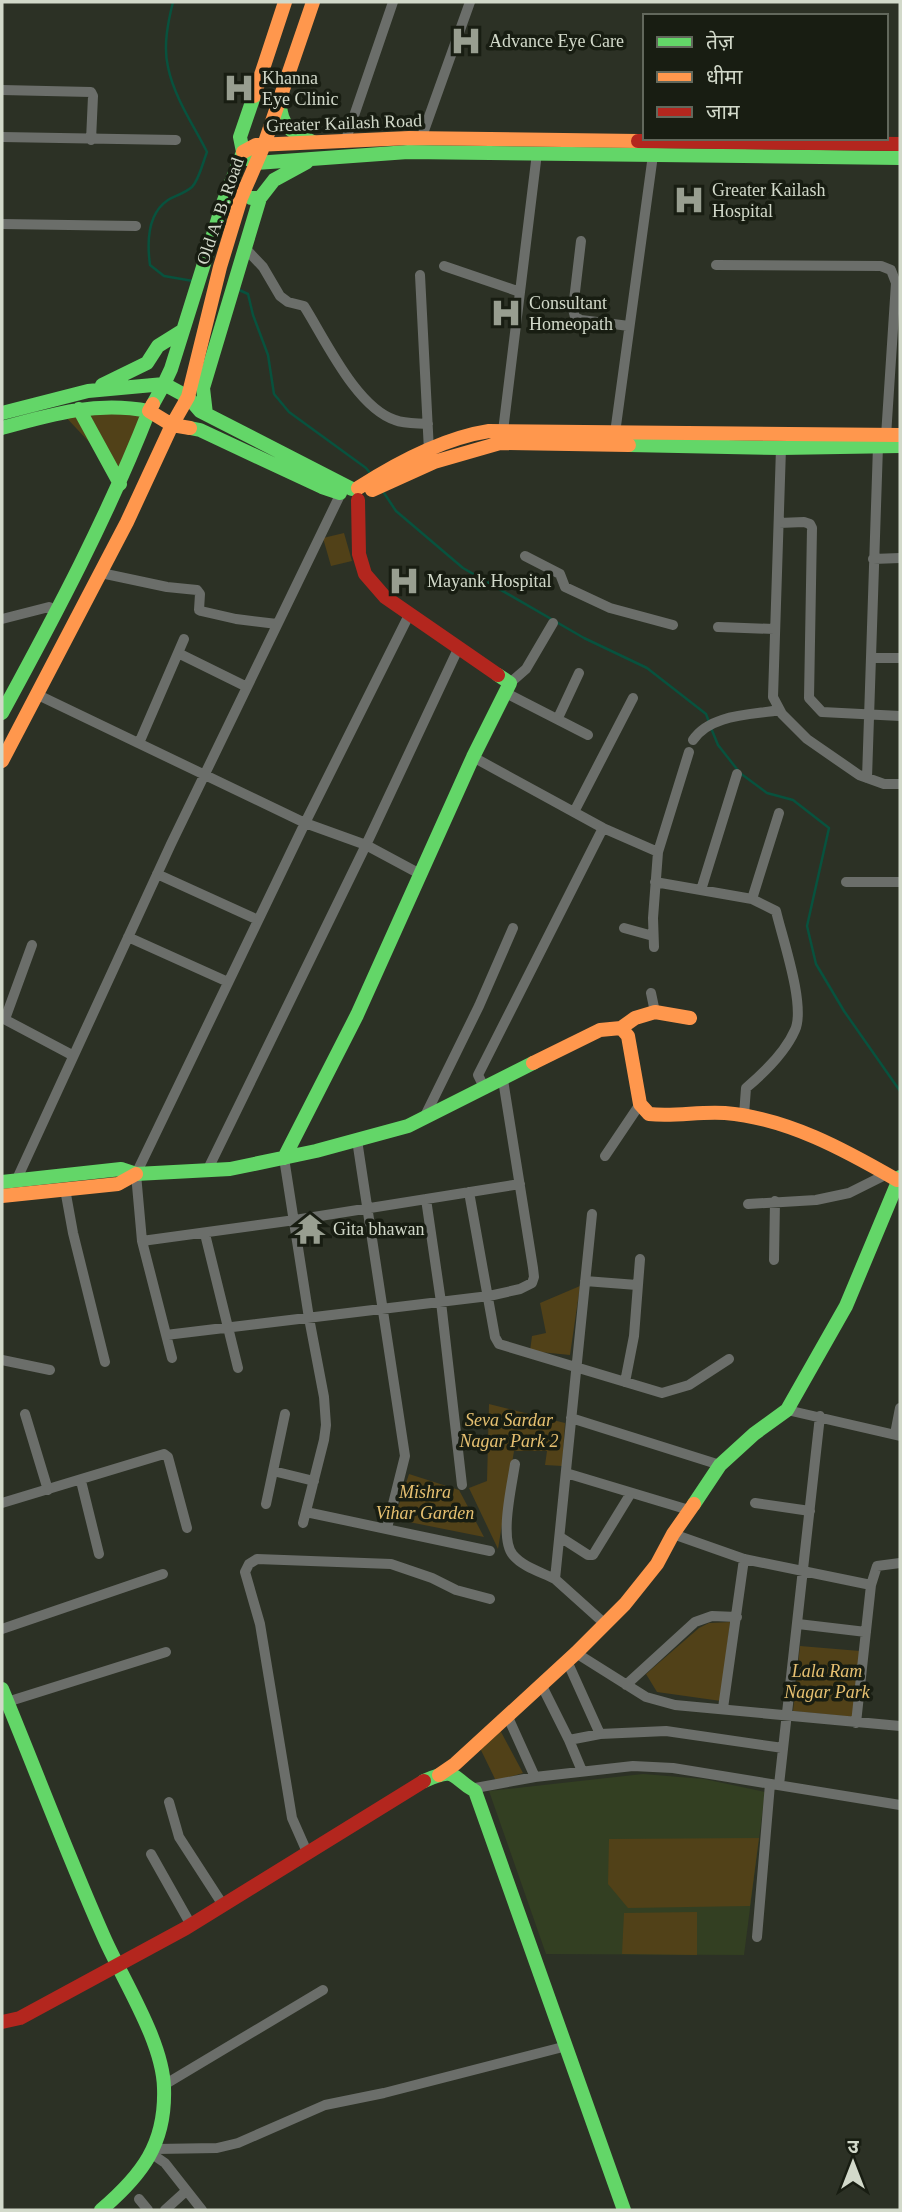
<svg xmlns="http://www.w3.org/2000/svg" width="902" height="2212" font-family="'Times New Roman','Noto Sans Devanagari',serif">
  <rect width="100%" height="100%" fill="#2c3125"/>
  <path fill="#333f22" d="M643 1774 704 1779 765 1792 744 1955 546 1954 489 1791Z"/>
  <path fill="#514118" d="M149 411 123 478 61 412Z
    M344 533 352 561 331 566 323 538Z
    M580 1286 570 1355 530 1351 532 1336 546 1333 540 1303Z
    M489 1404 565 1423 562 1466 545 1465 547 1451H514L498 1549 469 1488 487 1481Z
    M409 1474 459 1490 484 1537 394 1519Z
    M730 1622 721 1701 657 1692 646 1674 699 1628 709 1623Z
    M800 1646 860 1651 854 1717 793 1711Z
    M500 1730 523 1773 496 1781 478 1744Z
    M759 1838 750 1906 628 1908 608 1884 609 1839Z
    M697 1912V1955L622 1954 624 1913Z"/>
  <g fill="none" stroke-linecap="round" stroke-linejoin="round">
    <path stroke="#08523e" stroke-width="2.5" d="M173 2C168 22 163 46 168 67 174 97 194 126 207 152 203 162 199 180 192 187 185 193 175 196 168 200 147 214 147 243 150 265L164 276 193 281
      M237 289 248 294 253 315 268 355 274 394 289 412 366 468 370 473
      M382 490 396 511 463 568 584 638 647 668 706 714 709 722
      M711 728 718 745 740 773 767 793 793 800 829 828 807 926 816 964 844 1011 900 1091"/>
    <path stroke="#6b6e6a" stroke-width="10" d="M2 90 91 92 93 96 91 140
      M2 137 176 140
      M421 139 470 2
      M345 142 393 2
      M2 224 136 226
      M581 241 573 309 575 317 581 320 629 326
      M245 248 263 267 280 296 288 302 304 306C325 339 356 407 395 420 405 424 417 423 428 424
      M716 265 881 266 891 270 896 283 886 436
      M444 266 520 292
      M420 275 429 451
      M503 431 537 153
      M615 433 653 155
      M781 448 773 697 782 714 807 739 859 775 884 784H900
      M779 523 804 522 810 524 812 528 809 698 822 712 900 716
      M525 556 560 574 565 587 610 608 673 625
      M873 559 900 558
      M101 573 167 587 197 590 200 594 199 610 201 611 236 619 277 624
      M2 619 49 607 57 611
      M718 627 774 629
      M178 653 247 687
      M871 658H900
      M510 683 526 669 553 623
      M506 693 588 735
      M36 694 305 823 366 845 420 874
      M558 718 579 673
      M693 740C710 714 751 715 780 710
      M139 743 184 639
      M473 757 603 828 658 852
      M867 778 878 446
      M574 812 633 698
      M157 874 258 920
      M655 882 752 899 779 813
      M846 882H900
      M701 890 737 774
      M624 928 653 936
      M128 937 228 982
      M654 947 653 918 658 852 689 752
      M651 993 655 1012
      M2 1018 72 1055
      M5 1019 32 945
      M485 1089 478 1075 603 828
      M744 1115 746 1088C765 1072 785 1053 795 1030 806 1006 782 937 776 911L752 899
      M424 1118 479 1006 513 928
      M357 1140 405 1456 387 1528
      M605 1156 640 1104
      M284 1158 309 1318 324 1397 326 1425 324 1440 303 1523
      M207 1171 366 845 458 649
      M16 1181 171 844 341 493
      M65 1189 73 1233 105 1362
      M469 1192 495 1337 499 1344 662 1393 689 1385 729 1359
      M426 1199 441 1302 462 1485
      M748 1204 816 1200 849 1193 887 1174
      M592 1214 555 1579 604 1623
      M205 1234 238 1368
      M142 1241 295 1220 520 1184
      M774 1260 775 1201
      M585 1281 637 1285
      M166 1335 489 1296 520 1289 532 1283 534 1277 533 1268 503 1080
      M172 1358 142 1241 136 1174 305 823 410 613
      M2 1360 50 1370
      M625 1382 634 1336 640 1259
      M787 1410 900 1436
      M25 1414 48 1490
      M571 1418 720 1465
      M895 1434 900 1408
      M515 1464C512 1485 499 1539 513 1555 523 1567 541 1572 555 1579
      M273 1471 314 1481
      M566 1473 689 1510
      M81 1481 99 1554
      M2 1503 164 1454 168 1457 187 1528
      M755 1503 810 1511
      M266 1504 285 1414
      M306 1512 490 1551
      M673 1534 744 1559 871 1585
      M560 1537 588 1555H593L631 1493
      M798 1624 866 1632
      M2 1629 163 1574
      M576 1653 646 1697 675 1705 900 1726
      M567 1661 600 1734 666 1731 783 1748
      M541 1684 569 1740 582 1771
      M626 1685 695 1622 712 1616 737 1617
      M7 1702 166 1652
      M723 1708 744 1559
      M507 1715 535 1777
      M856 1723 871 1585 877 1566 900 1563
      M569 1740 600 1734
      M779 1785 820 1416
      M470 1789 535 1777 633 1766 673 1768 900 1805
      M169 1802 179 1837 223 1905
      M307 1852 292 1818 260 1624 245 1572 249 1564 257 1559 391 1564 432 1578 456 1590 490 1599
      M151 1854 191 1925
      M757 1937 770 1784
      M164 2085 323 1990
      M156 2149 217 2148 238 2143 325 2105 384 2093 559 2048
      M152 2154 165 2163 202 2210
      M139 2199 148 2210
      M165 2210 186 2191"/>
    <path stroke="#63d668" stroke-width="14" d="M280 104C281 128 293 133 313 142
      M243 152 247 158 256 163 408 152 900 158
      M251 198H260L274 180 307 162
      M102 385 147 363 158 346 182 331
      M153 404 164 384 188 397 200 411 352 489
      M79 409 120 484
      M2 413 88 391 164 384 171 369 223 203 243 152 240 137 254 96
      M206 414 203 388 260 198
      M2 428C52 414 97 401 149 411 108 516 56 614 2 713
      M190 428 200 430 322 487 340 493
      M629 445 781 448 900 446
      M284 1158 357 1015 473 757 510 683 498 675
      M2 1182 121 1169 136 1174 230 1169 316 1151 408 1126 533 1063
      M694 1504 720 1465 754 1434 787 1410 846 1306 900 1177
      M2 1689C36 1771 67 1854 103 1935 122 1979 163 2041 164 2088 166 2144 142 2175 101 2210
      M424 1781C458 1766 450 1777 475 1791L624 2210"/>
    <path stroke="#ff974d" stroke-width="14" d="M254 96 285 2
      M243 152 256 145 409 138 638 141
      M153 404 149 411 172 425 188 397 220 267 241 198 264 145 313 2
      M358 488C397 463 443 438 489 431L900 435
      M372 490 434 462 500 443 629 445
      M2 761 127 522 172 425 190 428
      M621 1028 628 1036 640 1104 649 1114C675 1117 700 1111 725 1113 787 1118 845 1150 897 1180
      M533 1063 600 1030 621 1028 635 1018 655 1012 690 1018
      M2 1196 118 1184 136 1174
      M439 1775 455 1764 576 1653 625 1604 657 1564 673 1534 694 1504"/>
    <path stroke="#b3261e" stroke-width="14" d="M638 141 900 144
      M358 500 359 554 365 574 385 597 498 675
      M2 2022 20 2018 186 1928 424 1781"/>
  </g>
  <defs>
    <symbol id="hospital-bare" viewBox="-9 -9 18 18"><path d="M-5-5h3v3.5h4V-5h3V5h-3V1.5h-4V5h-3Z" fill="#989e90" stroke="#181d12" stroke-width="2.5" paint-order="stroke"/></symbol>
    <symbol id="temple-bare" viewBox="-9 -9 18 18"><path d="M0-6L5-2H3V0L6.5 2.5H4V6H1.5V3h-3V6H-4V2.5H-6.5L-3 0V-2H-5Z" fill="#989e90" stroke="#181d12" stroke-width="2.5" paint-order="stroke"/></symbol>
  </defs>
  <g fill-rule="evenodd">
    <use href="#hospital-bare" x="444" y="19" width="44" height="44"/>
    <use href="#hospital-bare" x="217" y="66" width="44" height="44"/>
    <use href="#hospital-bare" x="667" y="178" width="44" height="44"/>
    <use href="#hospital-bare" x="484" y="291" width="44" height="44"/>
    <use href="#hospital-bare" x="382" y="559" width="44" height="44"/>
    <use href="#temple-bare" x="288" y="1207" width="44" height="44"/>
  </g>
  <g text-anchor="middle" stroke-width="7" stroke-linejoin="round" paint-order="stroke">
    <g font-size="18" fill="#d2d9ca" stroke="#181d12" text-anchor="start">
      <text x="489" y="47">Advance Eye Care</text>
      <text x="262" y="84">Khanna<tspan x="262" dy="21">Eye Clinic</tspan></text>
      <text x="712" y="196">Greater Kailash<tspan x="712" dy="21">Hospital</tspan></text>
      <text x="529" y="309">Consultant<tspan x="529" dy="21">Homeopath</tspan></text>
      <text x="427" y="587">Mayank Hospital</text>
      <text x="333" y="1235">Gita bhawan</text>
    </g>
    <g font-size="18" fill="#d2d9ca" stroke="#181d12">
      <text transform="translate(344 123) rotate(-2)" y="6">Greater Kailash Road</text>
      <text transform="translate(220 211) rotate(-71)" y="6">Old A. B. Road</text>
    </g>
    <g font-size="18" font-style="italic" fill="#e6c071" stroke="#181d12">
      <text x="509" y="1426">Seva Sardar<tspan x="509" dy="21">Nagar Park 2</tspan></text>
      <text x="425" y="1498">Mishra<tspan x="425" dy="21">Vihar Garden</tspan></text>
      <text x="827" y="1677">Lala Ram<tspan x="827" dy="21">Nagar Park</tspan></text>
    </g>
  </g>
  <rect width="902" height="2212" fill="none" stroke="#d2d9ca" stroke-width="7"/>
  <rect x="643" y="14" width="245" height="126" fill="#181d12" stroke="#62685c" stroke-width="2"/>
  <rect x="657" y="37" width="35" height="10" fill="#63d668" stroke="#62685c" stroke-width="2"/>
  <text x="706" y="49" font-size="21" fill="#d2d9ca">तेज़</text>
  <rect x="657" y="72" width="35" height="10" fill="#ff974d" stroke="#62685c" stroke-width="2"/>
  <text x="706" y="84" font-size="21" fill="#d2d9ca">धीमा</text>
  <rect x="657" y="107" width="35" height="10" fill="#b3261e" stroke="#62685c" stroke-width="2"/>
  <text x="706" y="119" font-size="21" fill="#d2d9ca">जाम</text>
  <g transform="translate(853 2163)" stroke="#181d12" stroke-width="5" paint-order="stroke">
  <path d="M0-5L12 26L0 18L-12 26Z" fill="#d2d9ca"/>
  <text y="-10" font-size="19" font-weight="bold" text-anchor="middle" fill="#d2d9ca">उ</text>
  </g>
</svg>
